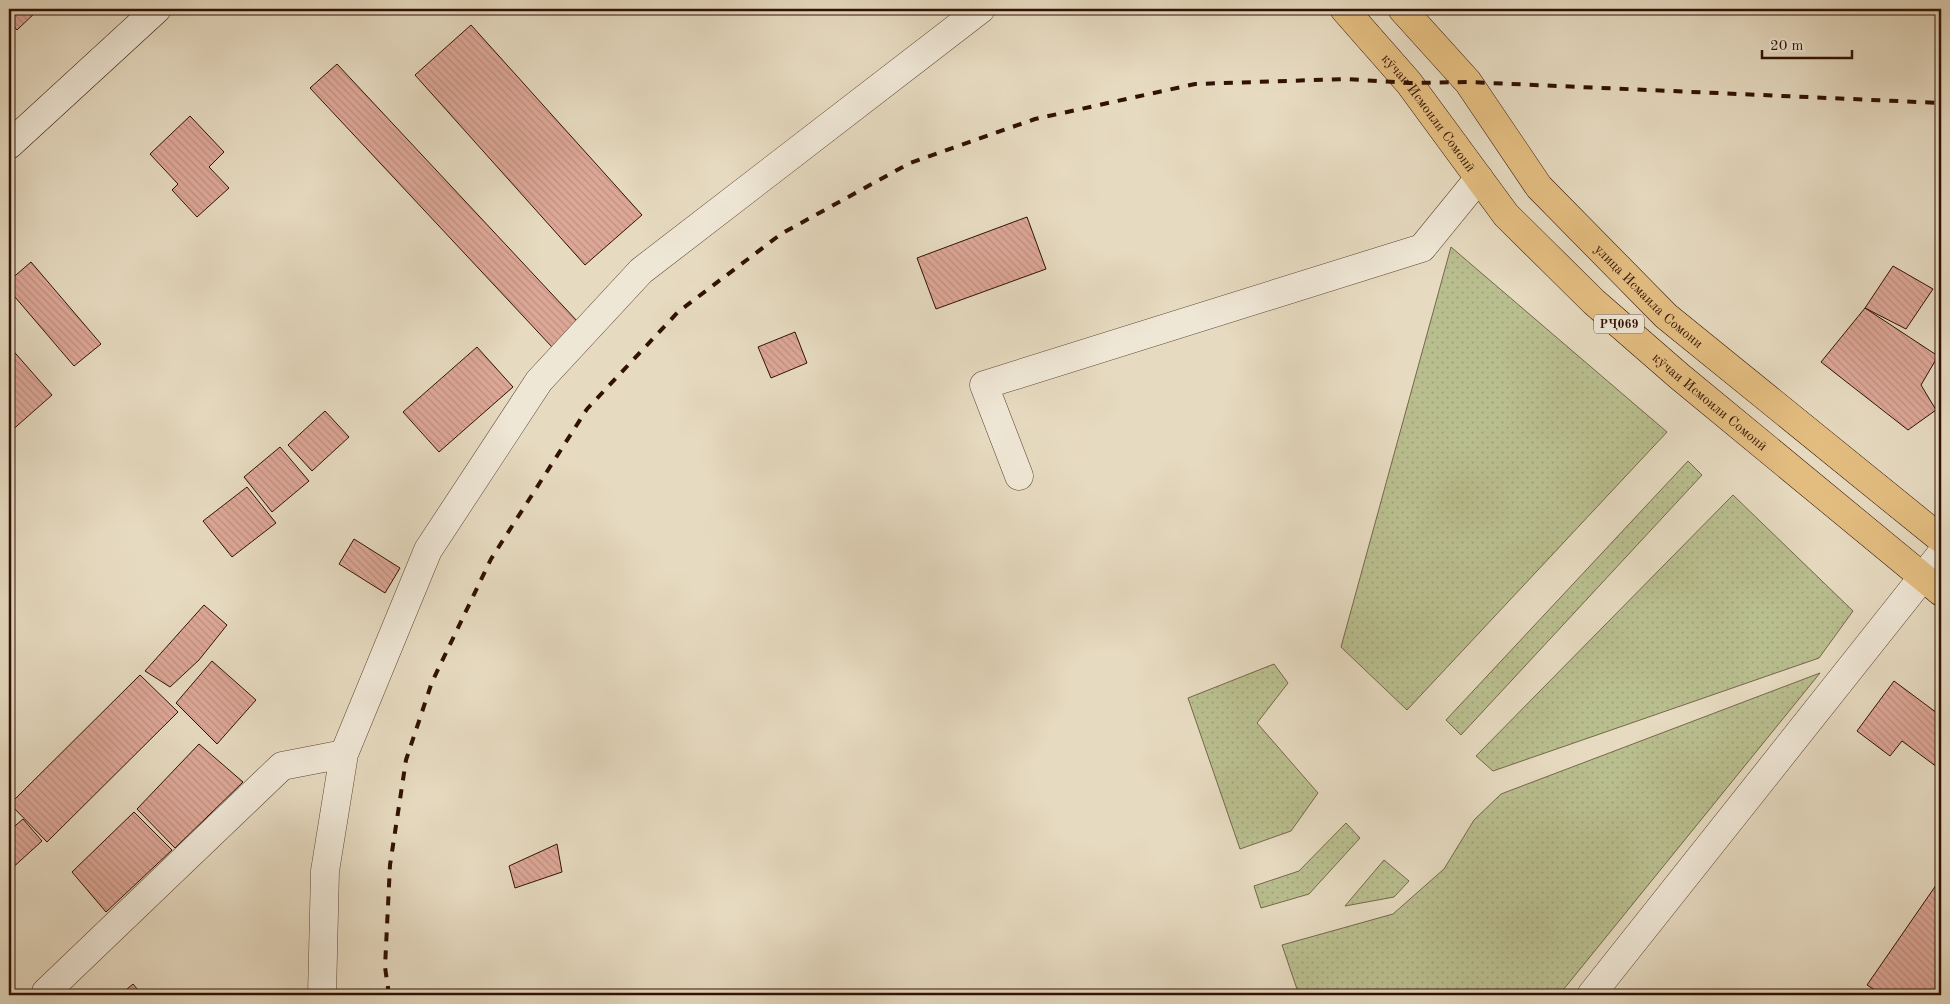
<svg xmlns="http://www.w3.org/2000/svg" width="1950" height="1004" font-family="'Old Standard TT',serif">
  <defs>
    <pattern id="grass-dots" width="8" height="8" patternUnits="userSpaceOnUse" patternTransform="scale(1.25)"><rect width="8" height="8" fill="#b9be8f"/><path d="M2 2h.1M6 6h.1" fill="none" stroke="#a0a27a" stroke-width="1.8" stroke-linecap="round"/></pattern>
    <pattern id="building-back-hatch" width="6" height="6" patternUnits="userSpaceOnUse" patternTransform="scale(1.25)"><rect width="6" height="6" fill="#dda797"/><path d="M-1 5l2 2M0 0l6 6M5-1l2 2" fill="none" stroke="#be8f80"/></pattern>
  </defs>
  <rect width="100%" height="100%" fill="#e6dac0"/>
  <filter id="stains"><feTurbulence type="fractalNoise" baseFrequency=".004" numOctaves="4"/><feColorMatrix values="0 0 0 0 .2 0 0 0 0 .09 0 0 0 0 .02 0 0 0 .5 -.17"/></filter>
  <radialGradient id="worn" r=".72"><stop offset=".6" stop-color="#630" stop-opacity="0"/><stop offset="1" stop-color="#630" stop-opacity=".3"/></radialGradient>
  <path fill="url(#grass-dots)" stroke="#75684a" d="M1451 247 1667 432 1407 710 1341 647Z
    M1688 461 1702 475 1461 735 1446 720Z
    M1733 495 1853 611 1819 658 1493 771 1476 756Z
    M1274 664 1288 683 1257 723 1318 793 1291 831 1240 849 1188 698Z
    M1820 673 1559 995H1299L1282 945 1393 914 1444 869 1474 820 1501 794Z
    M1346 823 1360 838 1309 894 1261 908 1254 886 1299 871Z
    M1384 860 1409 881 1394 897 1345 906Z"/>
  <path fill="url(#building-back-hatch)" stroke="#311104" d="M9 9H39L17 30 9 21Z
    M471 25 642 215 585 265 415 75Z
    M337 64 578 322 552 347 310 88Z
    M190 116 224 152 209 167 229 188 197 217 172 190 178 184 150 154Z
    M1027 217 1046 269 936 309 917 258Z
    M31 262 101 344 74 366 9 290V281Z
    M1893 266 1933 289 1906 329 1865 308Z
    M1865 308 1938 356 1921 385 1936 410 1908 430 1821 362Z
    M795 332 807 363 771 378 758 347Z
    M9 346 52 395 9 433Z
    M477 347 513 387 439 452 403 412Z
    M325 411 349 437 312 471 288 445Z
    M280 447 309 481 272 512 244 477Z
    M247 487 276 523 232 557 203 521Z
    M354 539 400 568 385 593 339 564Z
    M204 605 227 625 199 660 170 687 145 671Z
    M212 661 256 700 217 744 176 703Z
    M140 675 178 712 47 842 10 804Z
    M1894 681 1941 716V770L1902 741 1890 756 1857 731Z
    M199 744 243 782 175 848 137 809Z
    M134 812 172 850 106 912 72 872Z
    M23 819 42 841 9 871V831Z
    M557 844 562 872 515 888 509 866Z
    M1941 878V995H1882L1867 985Z
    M133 984 142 995H120Z"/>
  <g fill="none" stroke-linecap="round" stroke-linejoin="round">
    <defs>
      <path id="minor" d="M1019 476 984 385 1422 248 1479 178
        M46 992 282 766 344 754
        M322 995 325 871 344 754 428 550 539 381 641 271 981 9
        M1591 995 1941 554"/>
      <path id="secondary" d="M9 145 157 9"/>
      <g id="primary">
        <path id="s1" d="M1344 9 1409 83 1506 215 1594 302 1679 376 1941 592"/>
        <path id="s2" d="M1402 9 1468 82 1539 187 1666 316 1941 539"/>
      </g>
    </defs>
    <use href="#minor" stroke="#5e4333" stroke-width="29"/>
    <use href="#secondary" stroke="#311104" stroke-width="29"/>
    <use href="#primary" stroke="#311104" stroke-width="29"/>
    <use href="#minor" stroke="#efe7d6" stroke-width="28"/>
    <use href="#secondary" stroke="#efe7d6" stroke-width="28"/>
    <use href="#primary" stroke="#e3bd80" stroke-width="28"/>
    <path stroke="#311104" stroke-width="4" stroke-dasharray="9 9" stroke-linecap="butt" d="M389 995 385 967 390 865 406 760 432 682 491 559 587 409 678 312 781 234 910 163 1035 119 1195 84 1346 79 1409 83 1468 82 1941 103"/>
  </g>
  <g text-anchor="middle" stroke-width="4" stroke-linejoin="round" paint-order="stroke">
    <rect fill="#efe7d6" stroke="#6a5143" stroke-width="1" x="1594" y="314.5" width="50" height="19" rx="4"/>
    <g font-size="12" font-weight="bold" fill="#311104">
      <text x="1619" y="328">РҶ069</text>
    </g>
    <g font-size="14" fill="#311104" stroke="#efe7d6">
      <text dy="5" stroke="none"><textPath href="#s1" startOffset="134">кӯчаи Исмоили Сомонӣ</textPath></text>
      <text dy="5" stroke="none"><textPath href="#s2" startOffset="380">улица Исмаила Сомони</textPath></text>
      <text dy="5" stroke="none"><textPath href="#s1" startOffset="539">кӯчаи Исмоили Сомонӣ</textPath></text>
    </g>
  </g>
  <rect width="1950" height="1004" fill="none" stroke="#e6dac0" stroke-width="30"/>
  <rect x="10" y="10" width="1930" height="984" fill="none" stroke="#311104" stroke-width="2.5"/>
  <rect x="15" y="15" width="1920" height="974" fill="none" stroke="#311104"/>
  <path d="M1762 50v8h90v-8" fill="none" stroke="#311104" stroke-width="2.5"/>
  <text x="1770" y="50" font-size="15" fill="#311104" stroke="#efe7d6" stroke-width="4" paint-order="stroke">20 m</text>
  <rect width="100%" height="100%" filter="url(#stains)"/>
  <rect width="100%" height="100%" fill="url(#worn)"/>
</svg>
